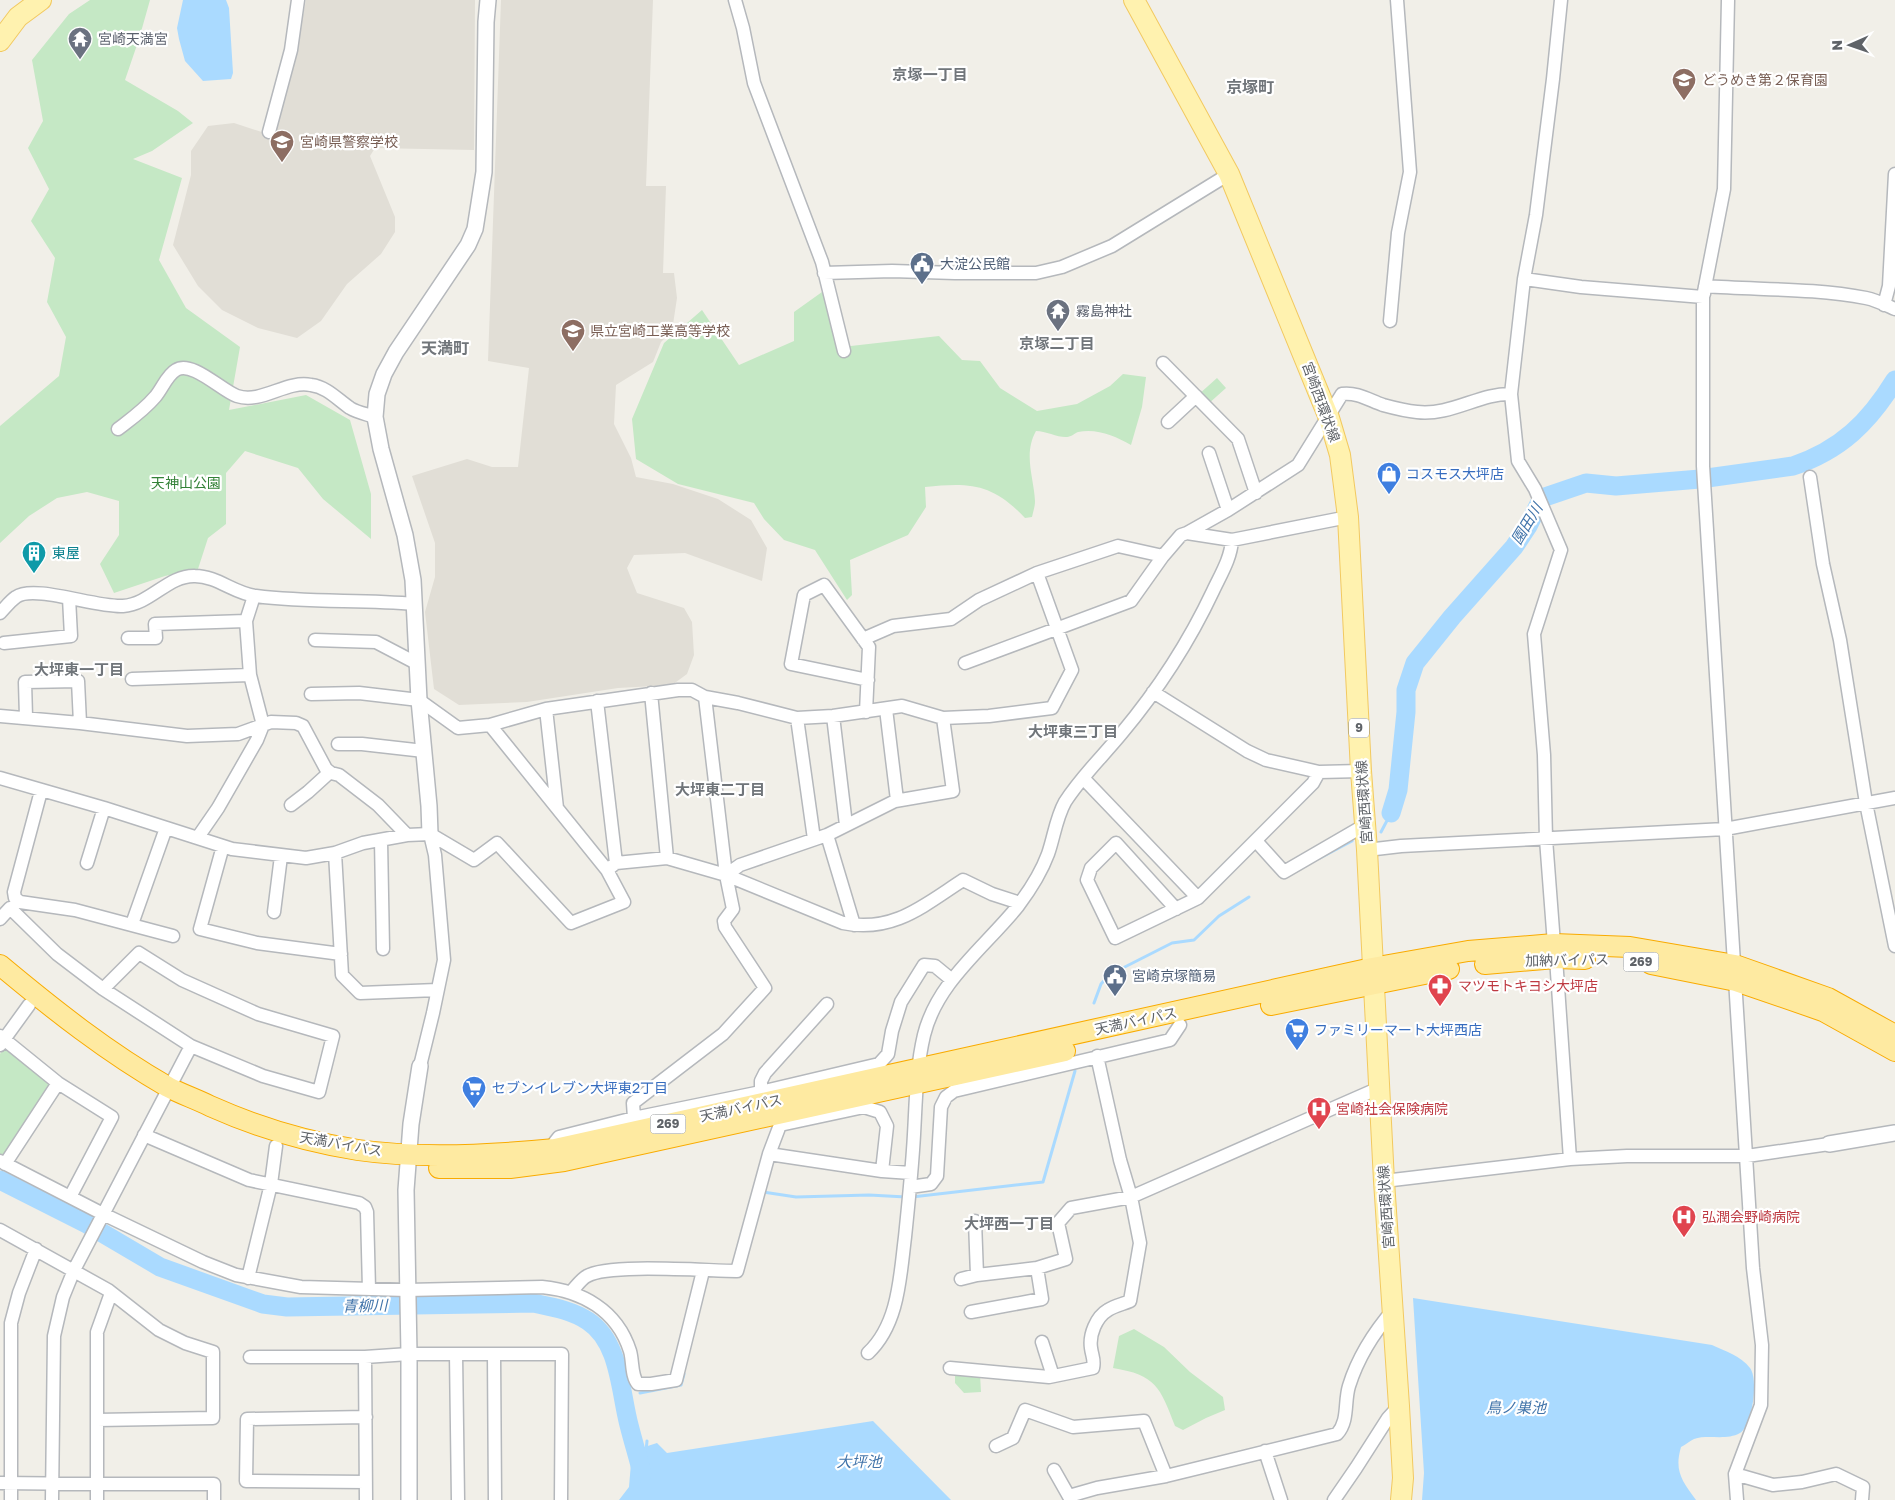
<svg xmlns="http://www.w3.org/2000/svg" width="1895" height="1500" font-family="'Golos Text','Noto Sans JP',sans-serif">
  <rect width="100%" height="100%" fill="#f1efe8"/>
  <path fill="#e1ded6" d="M306 0H475L474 150 375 148 370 156 395 217V232L381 254 347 284 321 321 297 338 258 328 222 310 198 286 173 245 191 175V151L208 126 234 123 274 136 294 62Z
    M501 0H653L646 186H666L663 273H674L677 298 672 331 661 342 653 362 616 385 614 424 631 458 636 477 673 484 718 499 751 520 767 548 762 581 685 553 634 555 627 568 637 593 684 608 692 622 694 655 687 674 672 685 618 688 527 702 459 705 434 689 425 612 435 577V543L412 476 467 459 492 467H518L529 368 488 361Z"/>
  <path fill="#c5e8c5" d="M90 0H150L139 39 125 80 178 111 193 123 152 151 133 159 182 178 159 260 186 308 240 347 229 410 306 395 350 420 371 494V539L323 499 298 468 245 451 226 473V524L208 538 198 569 165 576 114 593 100 564 119 535V501L87 492 57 498 29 516 0 543V426L59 376 66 337 47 302 55 258 31 221 49 189 28 148 43 121 32 60 69 14Z
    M822 292 842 347 939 336 962 360 980 361 1000 388 1037 411 1077 404 1110 386 1123 374 1146 377 1142 407 1131 445C1115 436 1097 428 1078 432 1075 433 1071 437 1067 437 1059 438 1046 431 1036 431 1023 454 1034 478 1035 501 1035 507 1033 512 1032 517L1025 518C993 484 971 482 925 487L926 507 908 535 850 560 852 595 847 600 815 550 784 540 764 519 754 503 678 484 636 459 632 419 664 343 702 310 739 365 794 341V312Z
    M1217 378 1226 388 1207 405 1198 395Z
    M6 1045 52 1085 5 1157 0 1155V1054Z
    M1134 1329 1164 1347 1190 1372 1223 1397 1225 1410 1206 1418 1183 1430 1175 1426C1160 1387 1156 1375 1113 1368L1119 1336Z
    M960 1373 980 1374 981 1392 964 1393 955 1383V1376Z"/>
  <path fill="#aadaff" d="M183 0H226L229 8 233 73 231 79 203 81 185 61 179 39 177 28Z
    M1413 1298 1712 1345C1725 1351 1741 1356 1750 1368 1759 1380 1752 1426 1740 1433 1726 1441 1708 1434 1694 1439 1690 1441 1685 1445 1681 1447 1674 1471 1682 1481 1696 1500H1422L1424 1473Z
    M873 1421 951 1500H619L629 1487 632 1451 657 1443 667 1453Z"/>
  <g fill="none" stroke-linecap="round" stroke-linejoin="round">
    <path stroke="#aadaff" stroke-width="3" d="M1381 832 1391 813
      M1320 858 1352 841
      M1094 1003 1101 984 1109 975 1172 943 1194 940 1219 916 1249 897
      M763 1192 796 1197 869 1195 906 1197
      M912 1197 1043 1182 1075 1071
      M640 1393 681 1385 684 1374
      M646 1451 647 1441"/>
    <path stroke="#aadaff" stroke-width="19" d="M1391 813 1398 790 1406 712V690L1415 663 1452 617 1514 547 1528 526 1542 498 1586 483 1616 486 1700 479 1793 466C1841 450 1869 422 1895 380
      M0 1180 87 1224 160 1267 263 1304 287 1307 533 1303C552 1307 571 1310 588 1321 620 1342 620 1391 629 1425 633 1441 638 1457 642 1473"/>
    <defs>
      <path id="minor" d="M735 0 743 28 754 83 822 262 844 351
        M1728 0 1724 189 1703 297V466L1753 1268 1762 1345 1761 1405 1735 1474 1737 1500
        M269 132 291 50 298 0
        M824 273 892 271 955 273H1036L1062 267 1112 246 1229 174
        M1524 279 1581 287 1703 297
        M1704 294 1705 286C1759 290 1813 288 1866 298 1876 300 1886 305 1895 309
        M1884 305 1889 286 1895 174
        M1390 321 1398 233 1410 172 1397 0
        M1163 363 1238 439 1256 493
        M1168 422 1196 396
        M118 429C131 419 144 410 155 397 162 389 167 375 176 370 192 360 222 391 237 396 262 404 286 380 311 385 327 387 337 399 350 408 358 413 367 414 375 417
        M1209 453 1228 510
        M1810 477 1823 564 1840 640 1866 803 1895 946
        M1187 533 1232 540 1348 517
        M0 613C5 608 10 601 16 597 34 584 97 608 123 606 151 604 168 575 195 576 217 576 235 594 256 596 309 603 362 599 415 604
        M128 638H156L155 624 246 621
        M863 639 893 626 951 619 979 600 1037 573 1118 546 1163 556 1181 535 1187 533 1228 510 1298 465 1342 394C1357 392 1369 400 1383 405 1394 408 1406 411 1417 412 1451 416 1480 393 1511 394
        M315 640 376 642 418 664
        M4 643 71 636 69 598
        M965 663 1131 601 1163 556
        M132 679 250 675
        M1153 692 1247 751 1266 760 1319 772 1361 771
        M651 693 667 858
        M311 694 359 693 419 700 458 728 490 725 546 709 678 690H692L705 697 738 703 797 718 833 716 902 706 943 718 989 716 1052 708 1072 670 1037 573
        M597 701 616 863
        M546 709 557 808
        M886 709 897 800
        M866 712 869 647 824 585 804 595 791 664 868 680
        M0 716 80 723 187 736 238 734 271 722 296 723 303 726 326 769 331 773 339 775 378 805 407 835
        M833 716 846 825
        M26 717 25 682 78 681 80 723
        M797 718 814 839
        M490 725 607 870 616 863 667 858 726 875 843 923C893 933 923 906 963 880L992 894 1020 903
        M338 744H362L424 751
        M0 778 104 808 232 849 306 858 335 853 363 843 407 835 430 834 474 860 497 843 571 923 624 902 607 870
        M1083 778 1198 898 1313 783 1319 772
        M41 791 14 892 15 898 20 902 75 910 173 936
        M291 805 308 792 330 772
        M827 835 854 925
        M198 837 218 808 257 740 263 725 250 675 246 621 254 596
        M381 840 383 949
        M1256 841 1284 872 1365 825
        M223 846 200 929 257 943 341 954
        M1367 850 1401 846 1725 829 1895 798
        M335 853 342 975 360 993 437 990
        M87 863 104 808
        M726 875 740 865 827 835 895 801 953 791 943 718
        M1176 909 1116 843 1091 868 1087 880 1115 938 1198 898
        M274 912 281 856
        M0 919 10 908 57 954 103 989 191 1046 263 1076 319 1092 333 1036 258 1014 182 980 139 953 103 989
        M132 924 166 828
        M1554 944 1546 839 1544 755 1534 634 1561 550 1535 489 1518 461 1511 394 1524 279 1536 215 1553 79 1561 0
        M1556 958 1570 1159
        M0 1036 58 1083 112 1117 70 1197
        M0 1045 29 1005
        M420 1066 433 1013 444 960 435 855 430 834
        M761 1092V1081L765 1073 827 1004
        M634 1118 633 1103 723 1034 765 988 725 927 724 921 733 909 726 875 705 697
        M780 1125 864 1107 880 1112 887 1126 882 1171
        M144 1135 249 1180 359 1203 365 1207 367 1212 369 1289
        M555 1149V1142L559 1137 634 1118 761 1092 879 1064 888 1054 892 1031 901 1002 924 965 935 966 952 980
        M769 1154 882 1171 911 1173
        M0 1161 103 1214 203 1262 236 1275 301 1287 407 1290 542 1287C582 1291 617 1310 630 1351 633 1361 631 1376 638 1384H651L676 1380 703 1271
        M5 1164 58 1083
        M1384 1181 1570 1159 1627 1156H1747L1829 1144
        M910 1187 931 1184 937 1176 941 1107 946 1097 954 1091 1170 1040 1180 1025
        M975 1221 977 1275
        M0 1230 108 1290 159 1330 185 1343 213 1352V1418L97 1420
        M248 1278 271 1184 276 1146
        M961 1279 977 1275 1037 1268 1066 1259 1058 1223 1071 1208 1131 1197 1379 1088
        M571 1292C576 1287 581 1279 587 1276 608 1263 708 1271 737 1271L769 1154 780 1125 775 1115
        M971 1312 1042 1299 1037 1268
        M1042 1342 1053 1376
        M868 1353C899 1324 900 1276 905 1237 908 1208 911 1179 913 1150 916 1111 915 1073 924 1035 937 982 985 947 1018 906 1030 890 1041 873 1048 854 1054 837 1056 818 1065 802 1081 777 1102 757 1121 734 1157 691 1189 642 1213 591 1221 574 1231 558 1232 540
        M456 1354 458 1500
        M494 1354 495 1500
        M250 1357H365L409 1354H562L561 1500
        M365 1357 366 1500
        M950 1368 1049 1377 1093 1368C1095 1360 1092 1356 1091 1348 1089 1335 1096 1317 1108 1310 1114 1306 1123 1304 1130 1301L1140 1243 1131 1197 1120 1160 1097 1056
        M996 1446 1013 1438 1025 1410 1073 1427 1144 1421 1166 1476
        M1265 1451 1281 1500
        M1054 1470 1071 1500
        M1735 1474 1773 1485 1802 1482 1836 1474 1863 1487 1862 1500
        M366 1482 246 1481 247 1419 366 1417
        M0 1483 97 1484V1332L111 1293
        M1069 1496 1097 1488 1166 1476 1337 1434C1349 1421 1344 1402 1349 1386 1358 1357 1374 1332 1394 1309
        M11 1500V1323L19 1293 36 1249
        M52 1500 54 1336 63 1297 74 1270 191 1046
        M97 1500V1484H214V1500
        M1334 1500 1356 1468 1388 1418 1399 1406"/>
      <path id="tertiary" d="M430 834 429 806 419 700 413 580 405 535 381 449 375 417 377 394 384 374 396 352 468 245 475 229 484 172 486 22 488 0
        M1829 1144 1895 1133
        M409 1500V1354L406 1190 411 1124 420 1066"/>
      <path id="primary" d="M1134 0 1229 174 1329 418 1340 455 1348 517 1361 771 1367 850 1384 1181 1399 1406 1403 1478 1401 1500
        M0 41 18 17 41 0"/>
      <path id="trunk" d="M1485 964 1556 958 1585 959
        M1651 964 1736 981 1823 1011 1895 1051
        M0 965C54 1010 107 1052 168 1087 181 1094 196 1099 210 1106 257 1127 307 1142 358 1150 419 1159 493 1155 555 1149L1372 968 1468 951 1554 944 1630 947 1735 965 1828 998 1895 1035
        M1271 1005 1449 969
        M439 1168H510L564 1161 1065 1051"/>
    </defs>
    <use href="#minor" stroke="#b5b8bc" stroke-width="15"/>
    <use href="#tertiary" stroke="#b5b8bc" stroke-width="18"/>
    <use href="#primary" stroke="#f2c960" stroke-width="22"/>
    <use href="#trunk" stroke="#f9ab00" stroke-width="22"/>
    <use href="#minor" stroke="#fff" stroke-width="12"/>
    <use href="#tertiary" stroke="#fff" stroke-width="15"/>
    <use href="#primary" stroke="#fff2af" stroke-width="20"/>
    <use href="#trunk" stroke="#feeaa1" stroke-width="20"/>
  </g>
  <defs>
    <symbol id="temple-pin" viewBox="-11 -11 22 30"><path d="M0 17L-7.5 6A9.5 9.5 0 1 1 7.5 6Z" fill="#6b7280" stroke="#fff"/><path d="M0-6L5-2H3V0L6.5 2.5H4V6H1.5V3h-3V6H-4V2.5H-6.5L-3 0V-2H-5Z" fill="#fff"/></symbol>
    <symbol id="school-pin" viewBox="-11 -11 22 30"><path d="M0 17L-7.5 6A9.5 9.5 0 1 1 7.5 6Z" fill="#8d6e63" stroke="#fff"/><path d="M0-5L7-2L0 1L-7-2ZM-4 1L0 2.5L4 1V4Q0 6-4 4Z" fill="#fff"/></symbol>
    <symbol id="civic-pin" viewBox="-11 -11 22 30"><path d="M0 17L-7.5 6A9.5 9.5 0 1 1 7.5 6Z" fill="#5c6f8a" stroke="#fff"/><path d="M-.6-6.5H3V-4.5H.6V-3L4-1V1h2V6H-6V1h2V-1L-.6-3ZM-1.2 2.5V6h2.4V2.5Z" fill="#fff"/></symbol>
    <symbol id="shop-pin" viewBox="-11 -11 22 30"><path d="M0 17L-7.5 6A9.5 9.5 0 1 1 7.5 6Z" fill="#3f7fe0" stroke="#fff"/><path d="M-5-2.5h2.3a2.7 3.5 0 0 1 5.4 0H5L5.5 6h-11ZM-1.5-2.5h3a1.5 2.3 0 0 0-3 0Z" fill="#fff"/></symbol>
    <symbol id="building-pin" viewBox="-11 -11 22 30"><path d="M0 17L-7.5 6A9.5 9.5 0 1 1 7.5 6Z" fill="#0f9aa8" stroke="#fff"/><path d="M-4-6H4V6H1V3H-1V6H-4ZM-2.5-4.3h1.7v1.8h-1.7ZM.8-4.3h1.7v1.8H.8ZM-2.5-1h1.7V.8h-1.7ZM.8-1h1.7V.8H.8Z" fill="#fff"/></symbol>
    <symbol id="pharmacy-pin" viewBox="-11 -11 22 30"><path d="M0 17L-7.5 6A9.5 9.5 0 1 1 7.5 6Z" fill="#e0444e" stroke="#fff"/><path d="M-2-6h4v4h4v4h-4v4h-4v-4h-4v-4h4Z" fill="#fff"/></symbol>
    <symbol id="supermarket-pin" viewBox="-11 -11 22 30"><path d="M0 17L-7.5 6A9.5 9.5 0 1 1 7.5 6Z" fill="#3f7fe0" stroke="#fff"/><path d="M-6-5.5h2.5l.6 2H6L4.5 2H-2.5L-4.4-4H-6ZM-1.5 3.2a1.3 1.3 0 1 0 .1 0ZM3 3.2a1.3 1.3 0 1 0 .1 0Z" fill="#fff"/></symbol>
    <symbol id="hospital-pin" viewBox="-11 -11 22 30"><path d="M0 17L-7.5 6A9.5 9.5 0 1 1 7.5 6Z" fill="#e0444e" stroke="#fff"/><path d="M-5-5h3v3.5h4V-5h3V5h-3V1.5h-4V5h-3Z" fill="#fff"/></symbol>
  </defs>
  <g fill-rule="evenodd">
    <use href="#temple-pin" x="66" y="25" width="28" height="38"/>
    <use href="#school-pin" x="1670" y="66" width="28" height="38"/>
    <use href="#school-pin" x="268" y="128" width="28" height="38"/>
    <use href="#civic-pin" x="908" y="250" width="28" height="38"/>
    <use href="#temple-pin" x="1044" y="297" width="28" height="38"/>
    <use href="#school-pin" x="559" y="317" width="28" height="38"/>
    <use href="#shop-pin" x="1375" y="460" width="28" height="38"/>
    <use href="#building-pin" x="20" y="539" width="28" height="38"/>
    <use href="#civic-pin" x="1101" y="962" width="28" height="38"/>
    <use href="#pharmacy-pin" x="1426" y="972" width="28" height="38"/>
    <use href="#supermarket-pin" x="1283" y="1016" width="28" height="38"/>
    <use href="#supermarket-pin" x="460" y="1074" width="28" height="38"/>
    <use href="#hospital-pin" x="1305" y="1095" width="28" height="38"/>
    <use href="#hospital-pin" x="1670" y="1203" width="28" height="38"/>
  </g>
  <g text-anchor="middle" stroke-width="4.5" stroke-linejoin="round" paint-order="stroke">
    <g fill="#fff" stroke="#8f9295" stroke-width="1">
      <rect x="1349" y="718.5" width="20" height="19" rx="4"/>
      <rect x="1623.5" y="952.5" width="35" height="19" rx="4"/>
      <rect x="650.5" y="1114.5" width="35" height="19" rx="4"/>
    </g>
    <g font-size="12" font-weight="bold" fill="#5f6368">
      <text x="1359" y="732">9</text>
      <text x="1641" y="966">269</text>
      <text x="668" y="1128">269</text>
    </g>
    <g font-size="14" fill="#5b616d" stroke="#fff" text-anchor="start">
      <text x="98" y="44">宮崎天満宮</text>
      <text x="1076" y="316">霧島神社</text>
    </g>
    <g font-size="14" fill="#785e54" stroke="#fff" text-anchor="start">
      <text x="1702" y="85">どうめき第２保育園</text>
      <text x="300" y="147">宮崎県警察学校</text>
      <text x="590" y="336">県立宮崎工業高等学校</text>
    </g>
    <g font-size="14" fill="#4e5e75" stroke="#fff" text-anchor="start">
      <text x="940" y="269">大淀公民館</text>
      <text x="1132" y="981">宮崎京塚簡易</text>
    </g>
    <g font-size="14" fill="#5f6368" stroke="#fff">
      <text transform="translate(1321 402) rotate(70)" y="5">宮崎西環状線</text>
      <text transform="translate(1364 802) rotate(-94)" y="5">宮崎西環状線</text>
      <text transform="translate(1567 960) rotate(-1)" y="5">加納バイパス</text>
      <text transform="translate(1136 1021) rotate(-12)" y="5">天満バイパス</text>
      <text transform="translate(741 1108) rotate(-12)" y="5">天満バイパス</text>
      <text transform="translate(341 1144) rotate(10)" y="5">天満バイパス</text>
      <text transform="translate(1386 1207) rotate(-94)" y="5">宮崎西環状線</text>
    </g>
    <g font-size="14" fill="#366cbe" stroke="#fff" text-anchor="start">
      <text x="1406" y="479">コスモス大坪店</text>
      <text x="1314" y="1035">ファミリーマート大坪西店</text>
      <text x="492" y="1093">セブンイレブン大坪東2丁目</text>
    </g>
    <g font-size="14" fill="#348238" stroke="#fff">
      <text x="186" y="488">天神山公園</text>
    </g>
    <g font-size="14" fill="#0d838f" stroke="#fff" text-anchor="start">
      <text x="52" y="558">東屋</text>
    </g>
    <g font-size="14" fill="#be3a42" stroke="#fff" text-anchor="start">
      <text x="1458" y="991">マツモトキヨシ大坪店</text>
      <text x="1336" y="1114">宮崎社会保険病院</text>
      <text x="1702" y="1222">弘潤会野崎病院</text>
    </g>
    <g font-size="15" font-weight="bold" fill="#70757a" stroke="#fff">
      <text x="930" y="80">京塚一丁目</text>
      <text x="1057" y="349">京塚二丁目</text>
      <text x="79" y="675">大坪東一丁目</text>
      <text x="1073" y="737">大坪東三丁目</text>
      <text x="720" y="795">大坪東二丁目</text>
      <text x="1009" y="1229">大坪西一丁目</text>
    </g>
    <g font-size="15" font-style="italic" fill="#4174aa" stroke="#fff">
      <text transform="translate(1527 524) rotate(-59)" y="5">園田川</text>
      <text transform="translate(365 1306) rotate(-1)" y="5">青柳川</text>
      <text x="1516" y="1413">鳥ノ巣池</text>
      <text x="859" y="1467">大坪池</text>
    </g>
    <g font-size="16" font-weight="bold" fill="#70757a" stroke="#fff">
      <text x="1250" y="93">京塚町</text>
      <text x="445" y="354">天満町</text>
    </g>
  </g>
  <g transform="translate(1850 45) rotate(268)" stroke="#ffffff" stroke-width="4" paint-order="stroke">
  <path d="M0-4L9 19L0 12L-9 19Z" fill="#5f6368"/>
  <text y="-8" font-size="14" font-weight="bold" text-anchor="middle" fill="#5f6368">N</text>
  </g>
</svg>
